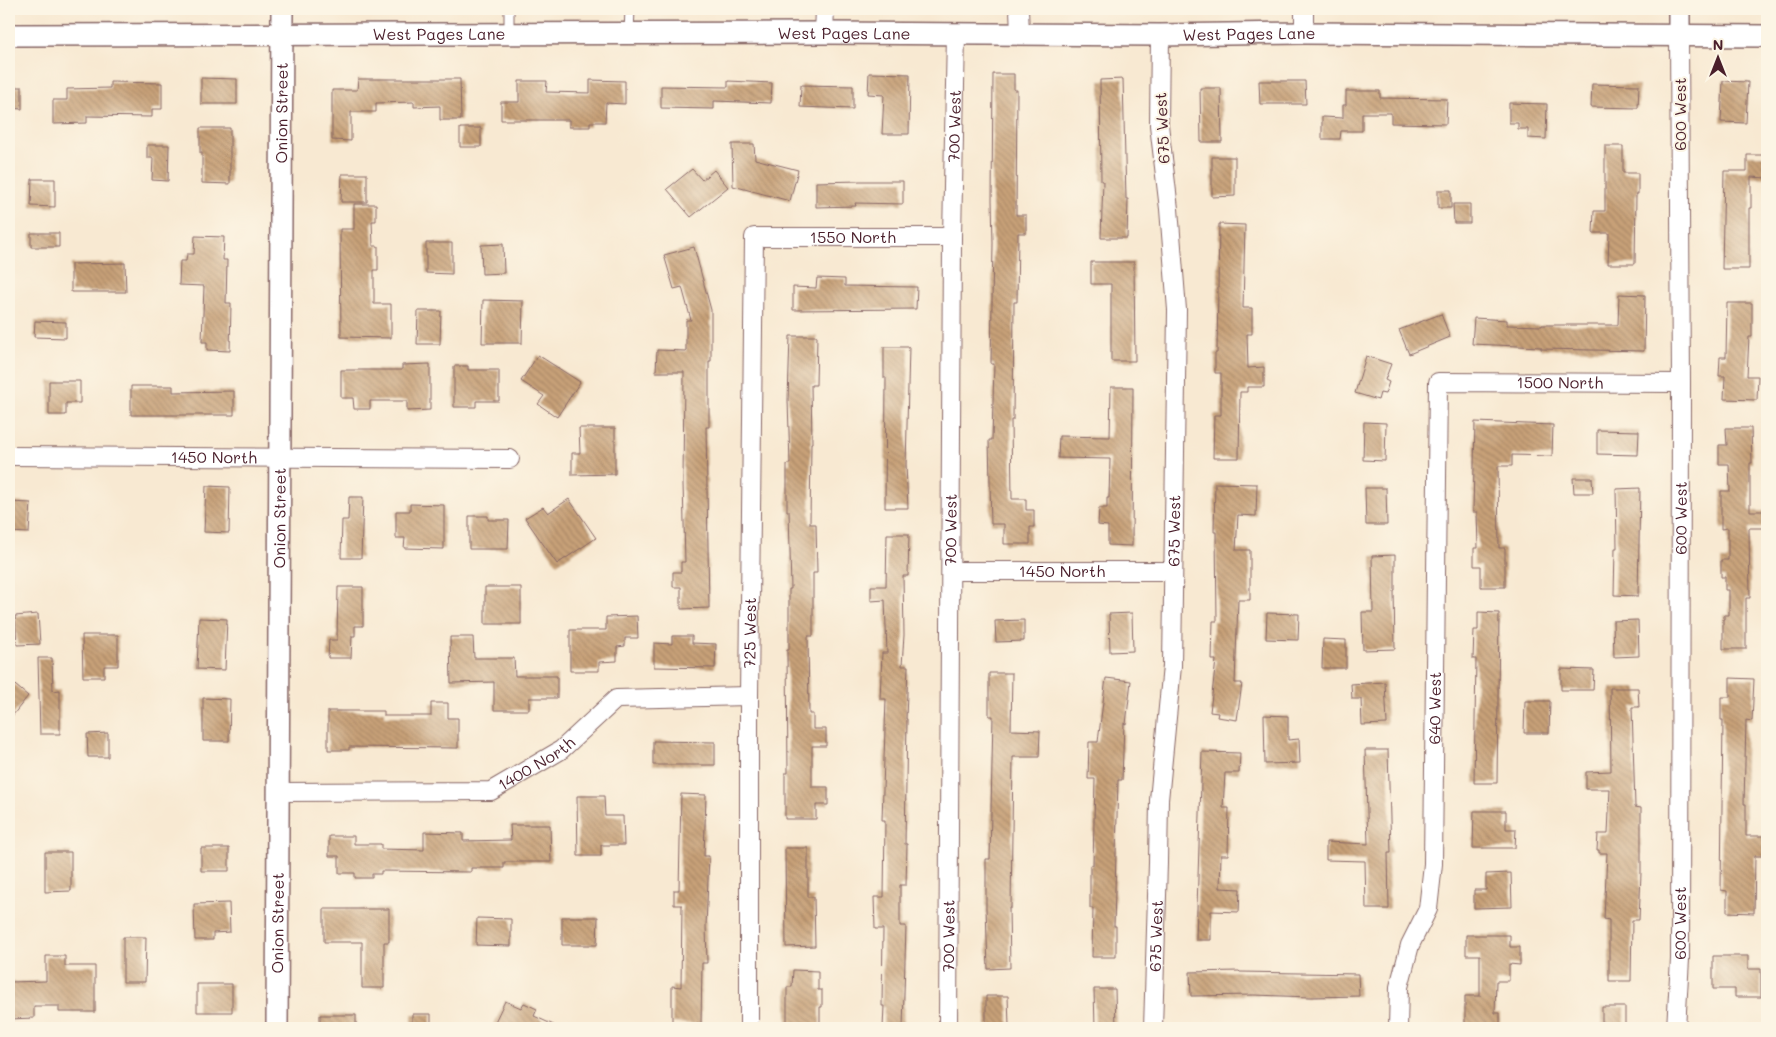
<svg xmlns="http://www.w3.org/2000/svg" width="1776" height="1037" font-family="Mali,sans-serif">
  <defs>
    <pattern id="building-back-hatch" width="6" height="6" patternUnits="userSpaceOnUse" patternTransform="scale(1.25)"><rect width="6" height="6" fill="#c8a178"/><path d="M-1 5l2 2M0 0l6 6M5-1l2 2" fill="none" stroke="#a48363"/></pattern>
  </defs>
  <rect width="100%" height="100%" fill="#fcf5e5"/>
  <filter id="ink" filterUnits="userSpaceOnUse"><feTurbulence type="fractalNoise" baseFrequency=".02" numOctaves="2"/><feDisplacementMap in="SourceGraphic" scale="10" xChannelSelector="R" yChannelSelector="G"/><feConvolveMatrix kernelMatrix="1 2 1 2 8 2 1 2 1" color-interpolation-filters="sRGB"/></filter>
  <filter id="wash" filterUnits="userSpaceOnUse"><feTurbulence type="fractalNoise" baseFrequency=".0096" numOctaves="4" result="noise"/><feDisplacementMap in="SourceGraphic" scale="20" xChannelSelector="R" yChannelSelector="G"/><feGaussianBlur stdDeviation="1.12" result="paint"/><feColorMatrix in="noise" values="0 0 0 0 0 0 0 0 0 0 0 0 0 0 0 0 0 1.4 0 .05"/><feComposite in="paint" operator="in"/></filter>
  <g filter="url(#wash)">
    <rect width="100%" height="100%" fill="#f8e9d2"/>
    <g id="blocks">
      <path fill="url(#building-back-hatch)" d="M869 73 910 74 909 134H882L884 95 868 94Z
        M993 74H1014V90H1017L1016 215H1026V233H1018L1017 302H1014L1013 420H1011L1012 499H1026V510H1034V527H1030V544H1004V524H991L989 440H992L994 364H991L993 243 992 200Z
        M201 78 237 79V104H201Z
        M358 79H460L461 120H440V106L414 107V102L376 103V112H351V141L332 140V90H357Z
        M1123 79 1126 199H1128L1127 238H1101L1103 181H1101L1100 80Z
        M590 80 625 81V104L606 103 605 122H590V127H569V120H501V102H519V81H547L546 92 590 93Z
        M728 81 772 83 771 103 714 101V109L661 108V86L728 87Z
        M1259 81H1305L1306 104H1260Z
        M1723 81 1748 82 1746 123 1721 122Z
        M110 82 162 83V109H152V117L87 116V123L53 124V100H67V89L110 88Z
        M1592 84 1639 85 1638 108 1591 107Z
        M801 85 853 86V109L800 107Z
        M9 87H22V109L9 108Z
        M1200 88H1221L1222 142H1201Z
        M1346 91H1380V98L1447 99 1446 124 1391 123V113H1362V131H1341L1340 139H1322V117L1343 118V105H1346Z
        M1509 103 1547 104 1546 139 1528 138V129H1518V123H1509Z
        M200 128H230V184L202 183V153H200Z
        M460 128H481V147H460Z
        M732 144H754L755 159 798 170 790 201 733 186Z
        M147 145H169L168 181 152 180 153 158H147Z
        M1605 146H1623V173H1638V194H1636L1635 264H1608L1609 233H1593L1594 211H1605Z
        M1747 155H1767V178L1751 177V208H1749V269H1722L1724 171H1747Z
        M1212 157H1235V196L1212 197Z
        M692 169 702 180 714 170 728 187 691 217 667 189Z
        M342 174H367V202H341Z
        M32 179H55V207L31 206Z
        M861 181H903V204L855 203 856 206 816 207V182Z
        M1438 190H1451V208H1438Z
        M354 204H376V221H372L373 246H378V270H374V304H391V338L341 337 340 229H354Z
        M1453 204H1470V223H1454Z
        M1219 224 1245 225 1243 308H1252V334H1247L1248 368 1264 367V387H1247V392H1240L1239 458H1213L1214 415H1221V373H1215V353H1217Z
        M31 233H59V247H31Z
        M195 236 224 237 223 260H227L226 303H231L230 351 207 350V342H202L204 286 179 285 180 261H186L187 254H194Z
        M426 243H452V274L426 273Z
        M503 244 504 273 482 274 481 245Z
        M694 247 711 310V361H709V427H706L709 608 681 609V587H673V572H681V562H685L683 483 684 372H656L657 350 686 351V320H691L682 287 674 289 664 255Z
        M1091 262H1134L1135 361H1111V284H1091Z
        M125 263 126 292H71V264Z
        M817 278 845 279V286L917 287 916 309 793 310V287L816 288Z
        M1619 294 1645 295 1644 351 1541 349V347L1472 344 1474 318 1507 320V325L1542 326V325H1618Z
        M483 300 523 301 522 343H482Z
        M1727 303H1752V337H1749L1747 376H1758L1757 400 1724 399 1725 376H1719L1720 357H1726Z
        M418 311H441L440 344H417Z
        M1441 314 1450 337 1409 354 1399 330Z
        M35 321 66 322V338L34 337Z
        M790 336H817L816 385H811L812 443H811L810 524H816L817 573H813V636H808L809 714H813V729H826V746H812V787H828V805H816V819H785V773H788L787 650H789V589H791L789 511H787V464H790L788 400Z
        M884 347H909L906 465 908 508H885L886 378H884Z
        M538 355 580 382 557 417 538 404 544 396 521 381Z
        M1366 356 1391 364 1385 380 1389 382 1385 394 1380 393 1378 400 1355 393Z
        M430 364V410L407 411V401H370V409H354L353 398H341V370H402V365Z
        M454 366H468V370H499V401H476V407H454Z
        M49 381H80V403H66V415H49Z
        M131 386H173V392L234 391V415H131Z
        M1111 387H1133L1132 546 1108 545V526L1098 525 1099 508H1107V498H1109L1110 459 1058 458 1059 436 1110 437Z
        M1364 422 1386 423 1385 461 1363 460Z
        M1475 422 1553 425 1552 456 1512 455V466H1498L1499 548H1505V587H1481V566H1474V548H1478L1477 512H1473Z
        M579 428H615V474L572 475V453H580Z
        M1726 428H1751L1752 463H1750V511H1766V528H1749L1750 598H1746V649H1723V619H1724V615H1729V590H1725V577H1721V560H1728V528L1721 529V491H1730L1729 464H1719V445H1727Z
        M1597 430 1639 431 1638 455 1597 454Z
        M1573 478H1592L1593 493H1574Z
        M1215 483 1257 484 1256 516 1238 515 1236 550H1250V600H1238L1235 683H1242L1237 720 1217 717 1218 713 1210 712 1216 660H1212L1213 621H1217L1216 532H1214Z
        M206 486 230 487 229 533 204 532Z
        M1365 488H1386L1387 525H1366Z
        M1640 488 1638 596 1614 595 1615 548H1617L1616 489Z
        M349 497H363L361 558H341L342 520H348Z
        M569 499 596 538 557 564 525 518 543 507 548 513Z
        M10 502 31 503 29 533 9 532Z
        M410 504 444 505V549L404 548 405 538H396V511H410Z
        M469 516H488V520H509L508 549H469Z
        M887 534H909L908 576H903L904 635 902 666H908L906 719H907L905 844H907L906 885H900V926H906L903 1028H883L884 1006H882L883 929H875L874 897H884L885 820H882L886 699H880L882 653H887L885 600 871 601V586H886Z
        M1395 555V591H1394L1395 649 1363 650 1362 612H1373L1372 556Z
        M338 587H363V626H355V636H352L351 658H328L329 640H337Z
        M485 587H521V624H485Z
        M1478 612 1499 613 1497 783H1474L1476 659H1473L1474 630H1478Z
        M1132 613 1133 651 1110 652 1109 614Z
        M1267 613 1299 614 1298 640 1266 639Z
        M38 614 40 644 17 645 15 616Z
        M637 616 638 638H625V646L617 647V661L599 662V671H570V630H606V617Z
        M199 618 227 619 225 670 197 669Z
        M1024 620V641L996 642 995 621Z
        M1638 620 1639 656 1614 657 1613 621Z
        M82 635H118V666H104V677H83Z
        M672 636H692V643L716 644 715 668 654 667V643L672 644Z
        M450 637H473L474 658H514L515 676H557V698H529V710H494V682L451 683Z
        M1323 639 1346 640V668H1322Z
        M38 658H52L53 691 60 690V734H40Z
        M1561 669 1594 670 1593 690H1561Z
        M989 673H1012L1011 730 1040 731 1039 757H1013L1011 908H1009L1010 968 988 969 986 908V859H990L993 716H989Z
        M1106 678 1131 681 1126 724 1124 723 1122 780H1118L1114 926H1116V957H1092L1093 908H1090V865H1093L1095 779H1088L1089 742H1098Z
        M1730 678 1754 679 1752 721 1746 720 1744 804H1746V836H1767V856H1755L1754 913 1727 912V891L1721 890 1723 720H1721V697H1730Z
        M9 680 28 696 9 720Z
        M1385 682 1387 724 1362 725 1361 699H1352L1351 684Z
        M1610 688H1638L1639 707H1632L1635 807 1641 808V873L1639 920H1632L1631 981H1609V920L1604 919 1607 853H1599V850H1597L1598 834H1608L1610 789H1586V772L1611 771Z
        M203 698 230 699 229 741H203Z
        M1525 701H1550L1549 733H1524Z
        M431 703H448V718H458V748L349 747V750H328V711H384V716H431Z
        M1264 715 1288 716V740L1299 739 1300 763 1265 764Z
        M108 733V757H88L87 734Z
        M653 741 715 742V765H653Z
        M1365 750H1388L1391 853H1388L1389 909H1366L1365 861 1326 860V842L1368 844Z
        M1202 752 1240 753 1239 773H1225L1223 808H1229L1228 855H1221L1220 888 1240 889 1239 912 1211 911V940H1196Z
        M681 794 706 795 704 856H709L706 926 707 963H702L701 1024 672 1023V986L681 987 682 905H674V890H679Z
        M577 796H604L605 816H623L624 845H601V856H578Z
        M1474 811H1506V829H1516L1515 848H1473Z
        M510 825H550L551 862H504V868H471V872L381 871V874H372V878H355V873H339V856H329V836H354V844H381V849L424 850V832L463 833V841L511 840Z
        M201 848H229V871H201Z
        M785 848H808V897H814L815 946 786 947Z
        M45 852H71V891L45 892Z
        M1511 873 1512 907 1474 908V890H1486V874Z
        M229 903 230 932 213 933V940H195L194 904Z
        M324 909H389V942H384V988H362V942H324Z
        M562 917H598L597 945H562Z
        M477 918 511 919V946L476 945Z
        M1466 935H1510V947H1520V965L1509 964V981H1496L1495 1013H1500V1028H1465V996H1480V955H1466Z
        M123 937H146L145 982H123Z
        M46 956H65V966H95V1012H59V1006H34V1018L9 1019V982L46 981Z
        M1713 956H1748V969H1761V997H1735V989H1713Z
        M793 970 818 971V990H822V1007H820V1028H787V987H792Z
        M1239 971 1240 972 1358 974 1359 996 1311 997 1254 995 1191 996 1190 972Z
        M197 984H232V1012H197Z
        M1094 989H1115L1116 1028H1095Z
        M986 996H1008L1009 1026H986Z
        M505 1001 521 1008 524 1003 537 1009 534 1016 560 1028H492Z
        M1602 1007H1625V1028H1602Z
        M412 1014H431V1028H412Z
        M320 1015H356V1028H320Z"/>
    </g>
  </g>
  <g filter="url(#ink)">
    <use href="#blocks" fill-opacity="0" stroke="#876665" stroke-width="1"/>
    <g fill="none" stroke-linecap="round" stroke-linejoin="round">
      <defs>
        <path id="service" d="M509 33V9
          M629 33 630 9"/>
        <g id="minor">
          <path d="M1019 9 1020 33"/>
          <path d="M1304 9V33"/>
          <path d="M824 33 825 9"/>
          <path id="s1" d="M9 456 510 459"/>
          <path id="s2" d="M952 571H1172"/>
          <path id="s3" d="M278 792 491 791 561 750 616 699 749 696"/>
          <path id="s4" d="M749 1028V696L754 237H952"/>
          <path id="s5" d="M948 1028 952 237 956 34"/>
          <path id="s6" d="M1153 1028 1158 863 1159 800 1172 666 1177 310 1169 209 1159 125 1160 35"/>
          <path id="s7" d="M1398 1028 1399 987 1410 945 1428 909 1433 864 1438 382 1681 383"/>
          <path id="s8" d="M1676 1028 1680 959 1681 383 1679 35"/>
        </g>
        <g id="tertiary">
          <path id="s9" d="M9 35 824 33 1160 35 1304 33 1767 36"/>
          <path d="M1679 35V9"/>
          <path id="s10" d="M277 1028 282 9"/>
        </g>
      </defs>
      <use href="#service" stroke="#876665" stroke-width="11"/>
      <use href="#minor" stroke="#876665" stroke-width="20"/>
      <use href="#tertiary" stroke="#876665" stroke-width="24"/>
      <use href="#service" stroke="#fff" stroke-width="9"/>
      <use href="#minor" stroke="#fff" stroke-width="18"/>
      <use href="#tertiary" stroke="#fff" stroke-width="21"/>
    </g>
  </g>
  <g text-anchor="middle" stroke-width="4" stroke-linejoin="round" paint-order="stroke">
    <g font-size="16" fill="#4a1f2b" stroke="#fcf5e5">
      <text dy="6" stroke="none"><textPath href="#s9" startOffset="835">West Pages Lane</textPath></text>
      <text dy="6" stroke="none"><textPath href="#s9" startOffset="430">West Pages Lane</textPath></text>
      <text dy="6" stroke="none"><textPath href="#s9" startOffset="1240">West Pages Lane</textPath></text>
      <text dy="6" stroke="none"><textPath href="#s10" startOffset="915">Onion Street</textPath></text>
      <text transform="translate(1680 114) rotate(-90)" y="6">600 West</text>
      <text dy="6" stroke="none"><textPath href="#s5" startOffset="902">700 West</textPath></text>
      <text transform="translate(1162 128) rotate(-93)" y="6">675 West</text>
      <text dy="6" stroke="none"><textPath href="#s4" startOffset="890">1550 North</textPath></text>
      <text dy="6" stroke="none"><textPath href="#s7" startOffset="774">1500 North</textPath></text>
      <text dy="6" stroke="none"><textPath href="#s1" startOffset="205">1450 North</textPath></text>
      <text dy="6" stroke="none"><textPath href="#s10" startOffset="510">Onion Street</textPath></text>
      <text dy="6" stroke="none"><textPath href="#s8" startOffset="510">600 West</textPath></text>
      <text dy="6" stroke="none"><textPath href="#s5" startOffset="498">700 West</textPath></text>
      <text dy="6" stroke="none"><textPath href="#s6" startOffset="498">675 West</textPath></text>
      <text dy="6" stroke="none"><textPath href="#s2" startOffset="110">1450 North</textPath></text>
      <text dy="6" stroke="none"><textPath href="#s4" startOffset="395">725 West</textPath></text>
      <text dy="6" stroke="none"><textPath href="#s7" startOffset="326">640 West</textPath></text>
      <text dy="6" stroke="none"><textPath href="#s3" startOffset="266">1400 North</textPath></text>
      <text dy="6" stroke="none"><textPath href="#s10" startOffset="105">Onion Street</textPath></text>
      <text dy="6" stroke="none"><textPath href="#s8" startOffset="105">600 West</textPath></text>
      <text dy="6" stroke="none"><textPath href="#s5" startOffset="92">700 West</textPath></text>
      <text dy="6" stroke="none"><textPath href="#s6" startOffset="92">675 West</textPath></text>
    </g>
  </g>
  <rect width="1776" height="1037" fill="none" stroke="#fcf5e5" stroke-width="30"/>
  <g transform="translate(1718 58)" stroke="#fcf5e5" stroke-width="4" paint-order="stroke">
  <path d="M0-4L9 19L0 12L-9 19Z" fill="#4a1f2b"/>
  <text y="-8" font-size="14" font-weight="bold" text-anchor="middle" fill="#4a1f2b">N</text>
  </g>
</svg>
